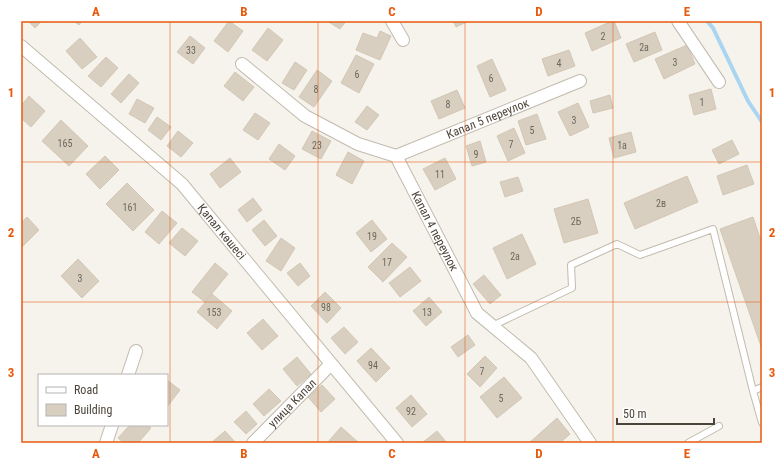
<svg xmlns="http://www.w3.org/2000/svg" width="783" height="464" font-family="'Roboto Condensed',sans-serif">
  <rect width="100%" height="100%" fill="#f6f3ec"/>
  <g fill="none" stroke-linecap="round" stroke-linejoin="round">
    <path stroke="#a9d4f2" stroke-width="4" d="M707 21 713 28 748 101 762 122"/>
  </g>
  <path fill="#d8cfc1" stroke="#d3c7b4" d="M28 21H42L35 28Z
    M74 21H82L79 25Z
    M229 21 243 31 228 52 214 41Z
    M327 21H346L340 29Z
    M453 21H469L456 27Z
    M612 21H614L621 38 592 51 585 33Z
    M268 28 283 40 267 61 252 50Z
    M380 31 391 36 380 60 356 50 363 33 377 38Z
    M655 32 662 50 634 62 626 44Z
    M190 36 205 48 193 64 177 52Z
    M80 38 97 57 82 69 66 51Z
    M687 45 695 64 664 79 655 59Z
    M569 50 575 66 548 76 542 59Z
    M356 55 374 64 359 93 341 83Z
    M106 57 118 68 101 87 88 76Z
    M492 59 506 90 490 97 477 66Z
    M295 62 307 70 294 90 282 83Z
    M317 70 332 81 314 107 299 97Z
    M235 72 254 87 243 101 224 86Z
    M129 74 139 83 121 103 111 94Z
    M711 89 716 109 694 115 689 95Z
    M457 90 465 108 439 119 431 101Z
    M610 95 613 108 593 113 590 101Z
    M29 96 45 111 31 127 21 118V106Z
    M137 99 154 108 145 123 129 114Z
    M578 103 589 127 570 136 558 112Z
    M367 106 379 115 367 130 355 122Z
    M255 113 270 123 258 140 243 130Z
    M537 114 546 139 526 145 518 121Z
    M157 117 171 127 161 140 148 130Z
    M61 120 88 146 69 166 42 141Z
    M514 128 525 153 508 161 497 136Z
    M178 131 193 143 181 157 167 146Z
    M312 131 331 141 321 159 302 149Z
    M631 132 636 152 614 158 609 138Z
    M732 140 739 154 719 164 712 150Z
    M480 141 486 162 472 166 466 146Z
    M279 144 295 156 285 170 269 159Z
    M348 152 364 161 352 184 336 175Z
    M105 156 119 170 100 189 86 174Z
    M230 158 241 172 220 188 210 174Z
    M445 158 456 179 435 190 423 169Z
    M747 165 754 184 723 195 717 176Z
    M687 176 698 202 635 229 624 203Z
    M518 177 523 191 505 197 500 182Z
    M127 183 154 210 133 231 106 204Z
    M253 198 262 210 247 222 238 210Z
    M588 199 598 233 564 243 554 209Z
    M162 211 177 223 159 244 145 232Z
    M27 217 39 230 21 248V223Z
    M753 217 762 244V349L720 229Z
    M264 220 277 236 265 246 252 230Z
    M372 220 387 239 371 252 356 233Z
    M182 228 198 241 185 256 169 243Z
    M522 234 536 264 507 279 493 248Z
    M281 238 295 248 281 271 266 261Z
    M392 243 407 257 383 282 368 267Z
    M78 259 99 281 82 298 61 276Z
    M215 263 228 274 205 302 192 292Z
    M300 263 310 276 298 286 287 273Z
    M410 267 421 281 400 297 389 283Z
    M484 275 501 295 490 304 473 284Z
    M325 292 341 308 327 323 311 306Z
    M212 294 232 311 217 329 197 312Z
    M429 297 442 312 426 326 413 311Z
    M263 319 278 336 262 350 247 333Z
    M344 327 358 342 345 354 331 338Z
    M468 335 475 345 458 357 451 347Z
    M371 348 390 368 376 382 357 361Z
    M485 356 497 368 480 387 467 374Z
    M297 357 311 374 297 386 283 369Z
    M504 377 522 398 497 418 480 397Z
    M167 380 180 390 167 407Z
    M322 385 335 399 321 412 308 397Z
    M269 389 281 401 264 416 253 404Z
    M411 395 427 414 412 427 396 408Z
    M246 411 257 424 246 434 234 422Z
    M557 418 570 434 560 443H529Z
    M130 425H147L151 428 138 443H124L118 438Z
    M341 427 359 443H329L328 442Z
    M225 431 236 443H211Z
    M437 431 447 443H422Z"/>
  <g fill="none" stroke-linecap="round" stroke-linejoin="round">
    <defs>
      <path id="lane" d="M492 326 572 288 571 265 617 244 640 255 713 229 753 391 762 423
        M753 391 762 387
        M688 443 719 426"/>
      <g id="street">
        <path d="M392 21 403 40"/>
        <path d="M678 21 719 82"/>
        <path id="s1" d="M21 46 182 184 397 443"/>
        <path id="s2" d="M242 64 305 116 358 144 396 156 477 313 531 358 590 443"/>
        <path id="s3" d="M396 156 580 81"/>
        <path d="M128 375 136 351"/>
        <path d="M106 443 112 425"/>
        <path id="s4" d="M253 443 331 364"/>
      </g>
    </defs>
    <use href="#lane" stroke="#c2bbae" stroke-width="8"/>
    <use href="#street" stroke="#c2bbae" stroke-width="14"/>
    <use href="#lane" stroke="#fff" stroke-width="6"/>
    <use href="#street" stroke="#fff" stroke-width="12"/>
  </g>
  <path fill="none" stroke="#e8590c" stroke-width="1" stroke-opacity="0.55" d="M170 21V443M318 21V443M465 21V443M613 21V443M21 162H762M21 302H762"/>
  <g text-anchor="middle" stroke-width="3.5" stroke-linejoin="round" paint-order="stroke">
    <g font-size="10" fill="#6e675b">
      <text x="603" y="40">2</text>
      <text x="644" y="51">2а</text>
      <text x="191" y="54">33</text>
      <text x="675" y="66">3</text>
      <text x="559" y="67">4</text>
      <text x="357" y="78">6</text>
      <text x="491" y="82">6</text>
      <text x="316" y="93">8</text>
      <text x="702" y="106">1</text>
      <text x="448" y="108">8</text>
      <text x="574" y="124">3</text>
      <text x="532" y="134">5</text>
      <text x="65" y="147">165</text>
      <text x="511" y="148">7</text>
      <text x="317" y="149">23</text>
      <text x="622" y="149">1а</text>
      <text x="476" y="158">9</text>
      <text x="440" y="178">11</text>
      <text x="661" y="207">2в</text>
      <text x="130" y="211">161</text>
      <text x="576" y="225">2Б</text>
      <text x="372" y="240">19</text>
      <text x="515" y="260">2а</text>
      <text x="387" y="266">17</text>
      <text x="80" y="282">3</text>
      <text x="326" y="311">98</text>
      <text x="214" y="316">153</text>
      <text x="427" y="316">13</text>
      <text x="373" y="369">94</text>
      <text x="482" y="375">7</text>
      <text x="501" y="402">5</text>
      <text x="411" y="415">92</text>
    </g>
    <g font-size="12" fill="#4b4439" stroke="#fff">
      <text dy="4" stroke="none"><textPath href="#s3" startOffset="99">Капал 5 переулок</textPath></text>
      <text dy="4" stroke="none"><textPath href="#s2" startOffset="266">Капал 4 переулок</textPath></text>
      <text dy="4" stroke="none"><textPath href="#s1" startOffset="274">Қапал көшесі</textPath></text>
      <text dy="4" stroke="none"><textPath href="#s4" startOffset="56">улица Капал</textPath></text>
    </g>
  </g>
  <rect width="783" height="464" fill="none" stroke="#ffffff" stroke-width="44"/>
  <rect x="38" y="374" width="130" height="52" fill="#ffffff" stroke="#b7b4b0"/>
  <rect x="46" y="387" width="20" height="6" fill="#ffffff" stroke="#b7b4b0"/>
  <text x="74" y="394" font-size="12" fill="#4b4439">Road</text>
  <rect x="46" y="404" width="20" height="12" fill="#d8cfc1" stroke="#b7b4b0"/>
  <text x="74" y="414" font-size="12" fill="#4b4439">Building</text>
  <path d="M617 418v6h97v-6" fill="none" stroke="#4b4439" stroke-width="2"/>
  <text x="623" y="418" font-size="12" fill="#4b4439" stroke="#ffffff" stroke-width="3" paint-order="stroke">50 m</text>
  <rect x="22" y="22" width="739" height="420" fill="none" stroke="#e8590c" stroke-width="1.5"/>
  <g font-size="13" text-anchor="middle" font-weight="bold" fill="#e8590c">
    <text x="96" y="16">A</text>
    <text x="244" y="16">B</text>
    <text x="392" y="16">C</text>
    <text x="539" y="16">D</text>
    <text x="687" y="16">E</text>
    <text x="11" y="97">1</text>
    <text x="772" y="97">1</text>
    <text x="11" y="237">2</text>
    <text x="772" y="237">2</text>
    <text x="11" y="377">3</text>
    <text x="772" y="377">3</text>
    <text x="96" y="458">A</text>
    <text x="244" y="458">B</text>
    <text x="392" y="458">C</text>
    <text x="539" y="458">D</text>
    <text x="687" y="458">E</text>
  </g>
</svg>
